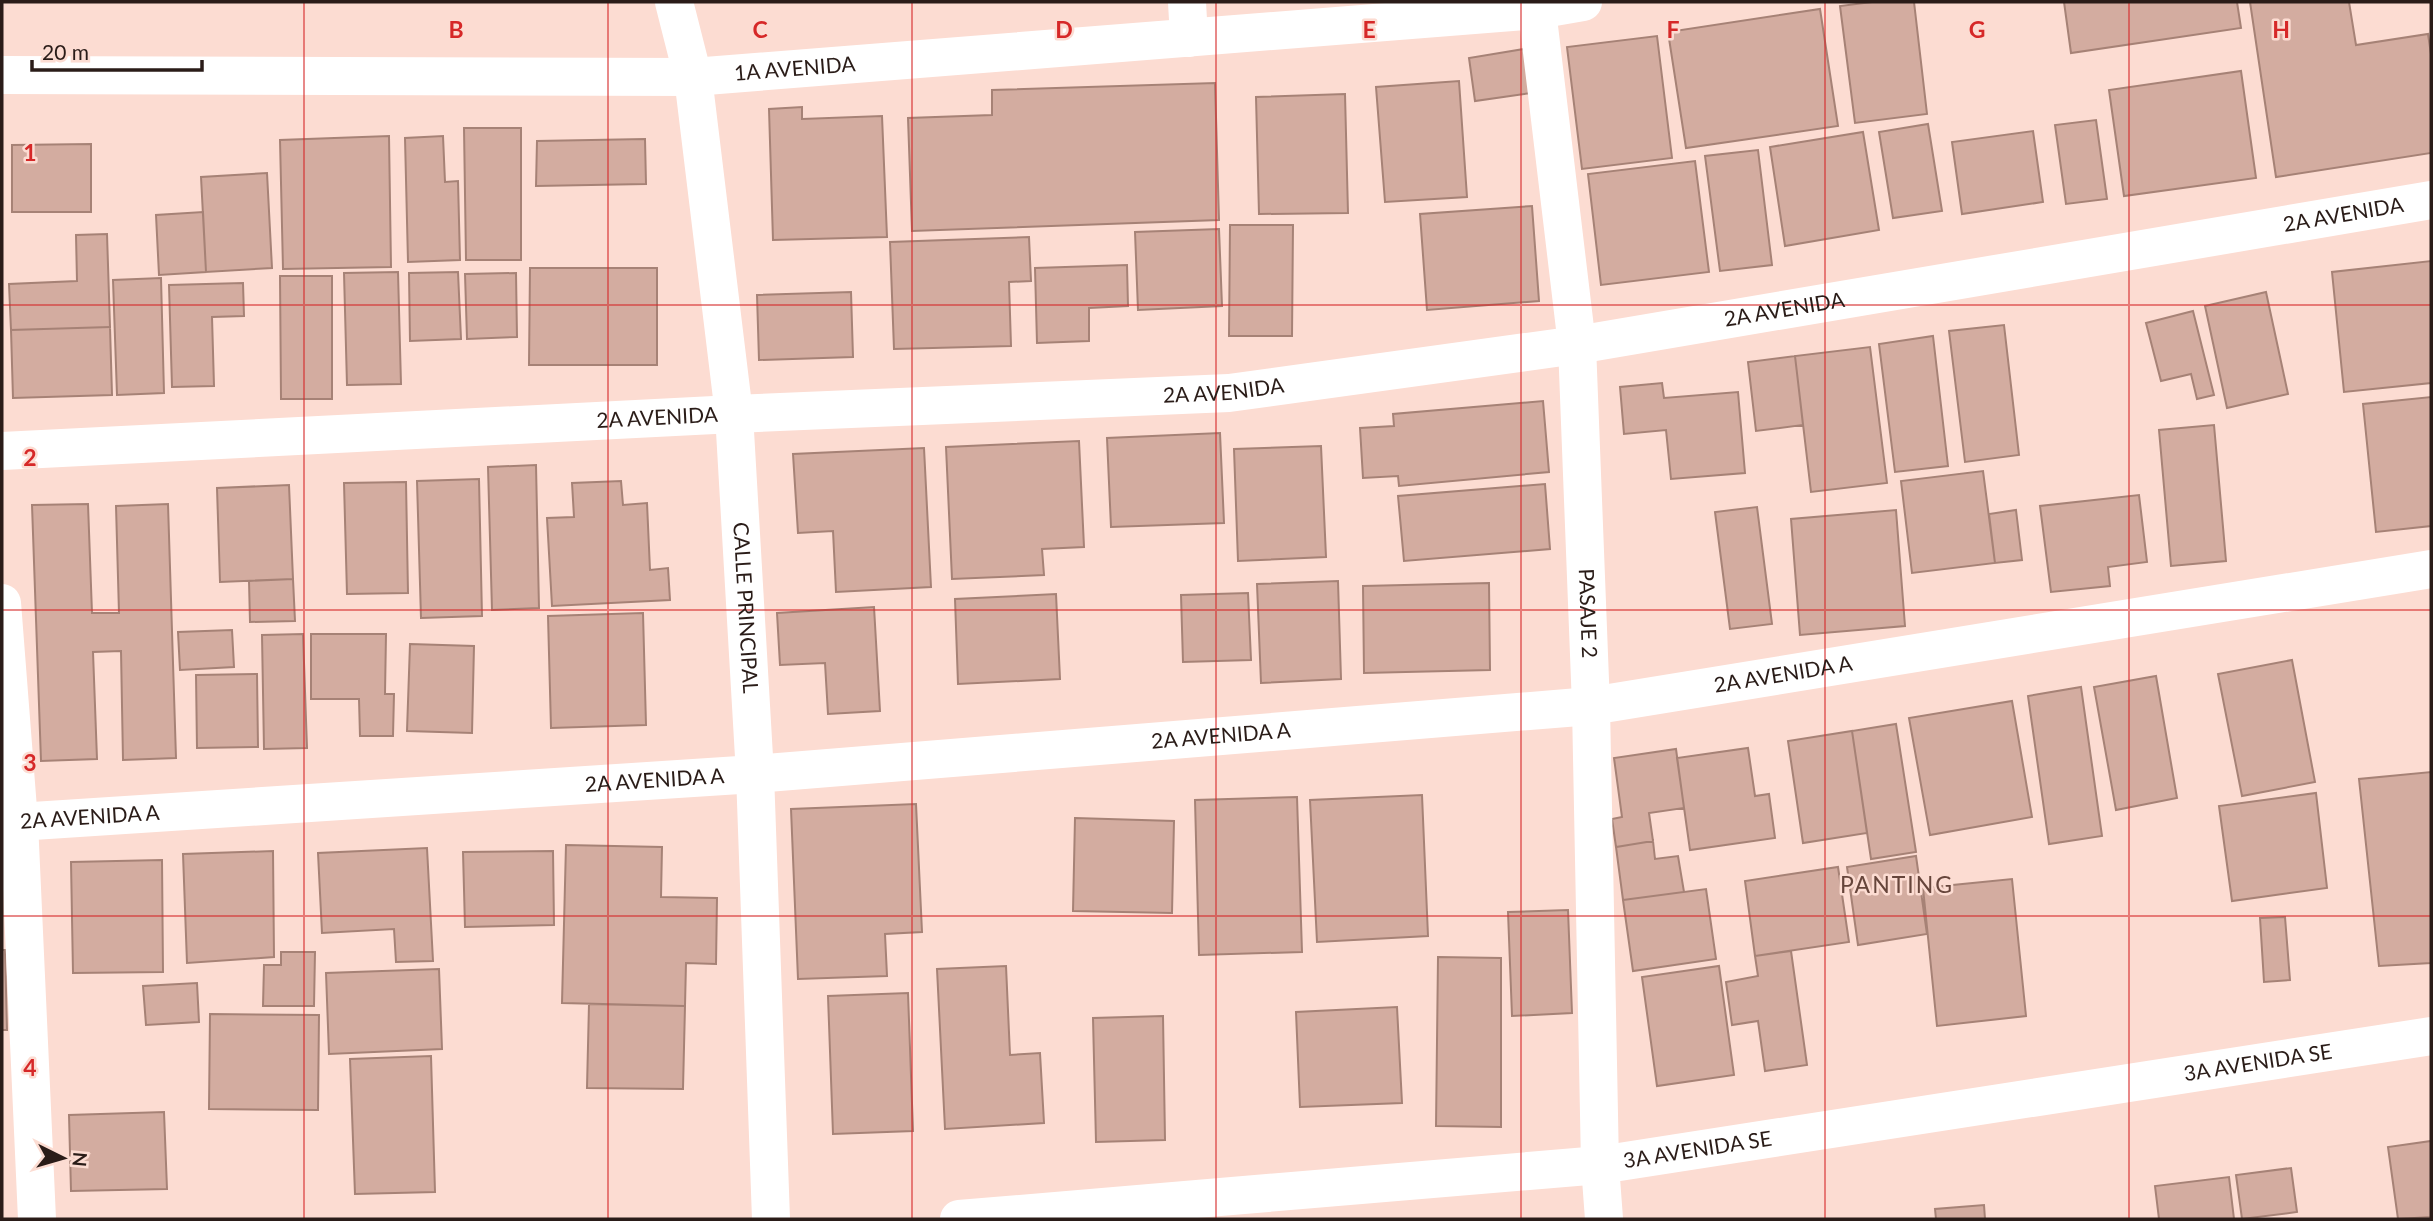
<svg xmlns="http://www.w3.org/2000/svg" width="2433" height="1221" font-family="Lato,sans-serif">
  <rect width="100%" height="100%" fill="#fcdcd2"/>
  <path fill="#d3aca0" stroke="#a68276" stroke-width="2" d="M1872 2H1914L1927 114 1855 123 1840 6Z
    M2064 2H2237L2241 28 2071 53Z
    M2250 2H2349L2356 45 2428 34 2431 54V153L2276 177Z
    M1820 9 1838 126 1686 148 1668 32Z
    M1657 36 1672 158 1582 169 1567 47Z
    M1524 49 1531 93 1475 101 1469 58Z
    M2241 71 2256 178 2124 196 2109 90Z
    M1459 81 1467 197 1385 202 1376 87Z
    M1215 83 1219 220 912 231 908 118 992 115V90Z
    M1345 94 1348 213 1259 214 1256 97Z
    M802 107V119L882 116 887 237 773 240 769 109Z
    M2096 120 2107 199 2066 204 2055 125Z
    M1928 124 1942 211 1893 218 1879 132Z
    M464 128H521V260H466Z
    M2033 131 2043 202 1962 214 1952 142Z
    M1863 132 1879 230 1785 246 1770 147Z
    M389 136 391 267 283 269 280 140Z
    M443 136 445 182 458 181 460 260 408 262 405 138Z
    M645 139 646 184 536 186 537 141Z
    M91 144V212H12V145Z
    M1758 150 1772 265 1720 271 1705 156Z
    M1695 161 1709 272 1601 285 1588 174Z
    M267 173 272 268 206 272 201 177Z
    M1532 206 1539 301 1427 310 1420 214Z
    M203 212 206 272 159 275 156 215Z
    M1230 225H1293L1292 336H1229Z
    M1219 229 1222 306 1138 310 1135 232Z
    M107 234 110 327 11 330 9 284 77 281 76 235Z
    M1029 237 1031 281 1009 282 1011 346 894 349 890 242Z
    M2431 261V383L2344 392 2332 272Z
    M1127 265 1128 306 1089 308V341L1037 343 1035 268Z
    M530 268H657V365H529Z
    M398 272 401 384 347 385 344 273Z
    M458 272 461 339 410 341 409 273Z
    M516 273 517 337 467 339 465 274Z
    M280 276H332V399H281Z
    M161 278 164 393 117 395 113 280Z
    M243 283 244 316 212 317 214 386 172 387 169 285Z
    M851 292 853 357 759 360 757 295Z
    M2266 292 2288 394 2227 408 2205 306Z
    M2193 311 2214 395 2197 399 2191 374 2161 381 2146 323Z
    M2004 325 2019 455 1965 462 1949 331Z
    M110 327 112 395 13 398 11 330Z
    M1933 336 1948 466 1895 472 1879 344Z
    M1870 347 1887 483 1811 492 1795 356Z
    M1795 356 1803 425 1756 431 1748 362Z
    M1662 383 1664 398 1738 392 1745 473 1671 479 1666 430 1624 434 1620 387Z
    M2431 397V526L2376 532 2363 404Z
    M1543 401 1549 472 1399 486 1398 476 1363 478 1360 428 1394 426 1393 414Z
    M2214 425 2226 561 2171 566 2159 430Z
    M1220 433 1224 523 1111 527 1107 438Z
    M1079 441 1084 547 1042 549 1044 575 952 579 946 447Z
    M1321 446 1326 557 1238 561 1234 449Z
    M924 448 931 587 836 592 833 531 798 533 793 454Z
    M536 465 539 608 492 610 488 467Z
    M1983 471 1995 563 1912 573 1901 481Z
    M479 479 482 616 421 618 417 481Z
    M621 481 623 505 647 503 650 570 668 568 670 600 552 606 547 518 574 517 572 483Z
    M406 482 408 593 347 594 344 483Z
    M1545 484 1550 549 1404 561 1398 496Z
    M289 485 293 579 220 582 217 488Z
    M2139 495 2147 562 2108 567 2110 586 2051 592 2040 506Z
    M88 504 92 613H119L116 506 168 504 176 758 123 760 121 651 93 652 97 759 41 761 32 505Z
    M1757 507 1772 624 1730 629 1715 512Z
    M1896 510 1905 626 1800 635 1791 519Z
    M2016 510 2022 560 1995 563 1989 514Z
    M293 579 295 621 250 622 249 581Z
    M1338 581 1341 679 1261 683 1257 584Z
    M1489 583 1490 670 1364 673 1363 586Z
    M1248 593 1251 660 1183 662 1181 595Z
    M1056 594 1060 679 958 684 955 599Z
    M874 607 880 711 828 714 825 663 780 665 777 613Z
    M643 613 646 725 551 728 548 616Z
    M232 630 234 667 180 670 178 632Z
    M303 634 307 748 264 749 262 635Z
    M311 634H386L385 694H394L393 736H360L359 699H311Z
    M410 644 474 646 472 733 407 731Z
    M2292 660 2315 782 2242 796 2218 674Z
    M257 674 258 747 197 748 196 675Z
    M2156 676 2177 798 2116 810 2094 687Z
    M2081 687 2102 836 2049 844 2028 696Z
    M2012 701 2032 817 1930 835 1909 718Z
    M1896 724 1916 852 1871 859 1852 731Z
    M1852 731 1867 833 1803 843 1788 741Z
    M1748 748 1755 796 1769 794 1775 838 1690 850 1677 758Z
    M1676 749 1684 808 1649 813 1653 841 1616 847 1612 819 1622 817 1614 758Z
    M2431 772V963L2379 966 2359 779Z
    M2316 793 2327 888 2232 901 2219 806Z
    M1422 795 1428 936 1317 942 1310 800Z
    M1297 797 1302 952 1199 955 1195 800Z
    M916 804 922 932 885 934 887 976 798 979 791 809Z
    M1075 818 1174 821 1172 913 1073 911Z
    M1653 841 1655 859 1678 856 1684 892 1623 900 1616 847Z
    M566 845 662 847 661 897 717 898 716 964 686 963 685 1006 562 1003Z
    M427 848 433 961 396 962 394 929 322 933 318 853Z
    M273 851 274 957 187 963 183 854Z
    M553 851 554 925 465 927 463 852Z
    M1916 856 1927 934 1858 945 1847 867Z
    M162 860 163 972 73 973 71 862Z
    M1838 867 1849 942 1755 956 1745 881Z
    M2012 879 2026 1016 1937 1026 1923 888Z
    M1706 889 1716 959 1633 971 1623 900Z
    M1568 910 1572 1013 1512 1016 1508 912Z
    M2285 917 2290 980 2264 982 2260 918Z
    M2 950H5L7 1030H2Z
    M1791 951 1807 1065 1765 1071 1758 1021 1732 1025 1726 982 1758 976 1755 956Z
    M281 952H315L314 1006H263L264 965H281Z
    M1438 957 1501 958V1127L1436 1126Z
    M1006 966 1010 1055 1040 1053 1044 1123 945 1129 937 969Z
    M1719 966 1734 1075 1657 1086 1642 977Z
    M439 969 442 1049 329 1054 326 973Z
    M197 983 199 1022 146 1025 143 986Z
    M908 993 913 1131 833 1134 828 996Z
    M589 1004 685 1006 683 1089 587 1088Z
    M1397 1007 1402 1103 1300 1107 1296 1012Z
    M210 1014 319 1015 318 1110 209 1109Z
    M1163 1016 1165 1140 1096 1142 1093 1018Z
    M431 1056 435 1192 355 1194 350 1059Z
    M164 1112 167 1189 71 1191 69 1115Z
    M2431 1141V1217L2398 1219 2388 1147Z
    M2291 1168 2297 1212 2242 1219 2236 1175Z
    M2229 1177 2234 1219H2159L2155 1186Z
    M1984 1205 1985 1219H1936L1935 1209Z"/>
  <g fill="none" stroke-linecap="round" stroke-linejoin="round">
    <g stroke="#fff" stroke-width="38">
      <path id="s1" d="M674 2 693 77 734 414 755 774 771 1219"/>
      <path d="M1187 2 1189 38"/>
      <path id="s2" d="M1537 10 1577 345 1591 706 1600 1165 1604 1219"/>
      <path id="s3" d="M2 75 693 77 1537 10 1583 2"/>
      <path id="s4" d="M2 451 734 414 1229 393 1577 345 2431 200"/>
      <path d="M2 603 19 822 37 1219"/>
      <path id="s5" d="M2 823 755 774 1591 706 2431 569"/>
      <path id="s6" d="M959 1219 1600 1165 2431 1036"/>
    </g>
  </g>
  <path fill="none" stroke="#d62828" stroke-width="2" stroke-opacity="0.55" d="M304 2V1219M608 2V1219M912 2V1219M1216 2V1219M1521 2V1219M1825 2V1219M2129 2V1219M2 305H2431M2 610H2431M2 916H2431"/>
  <g text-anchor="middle" stroke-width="5" stroke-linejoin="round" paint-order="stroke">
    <g font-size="21" fill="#2a1c18" stroke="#fcdcd2">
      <text dy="7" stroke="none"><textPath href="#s3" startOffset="793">1A AVENIDA</textPath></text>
      <text dy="7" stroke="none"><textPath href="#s4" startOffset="2357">2A AVENIDA</textPath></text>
      <text dy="7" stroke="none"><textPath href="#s4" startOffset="1790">2A AVENIDA</textPath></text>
      <text dy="7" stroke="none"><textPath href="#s4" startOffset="1223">2A AVENIDA</textPath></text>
      <text dy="7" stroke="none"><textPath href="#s4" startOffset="656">2A AVENIDA</textPath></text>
      <text dy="7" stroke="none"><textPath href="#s1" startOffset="611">CALLE PRINCIPAL</textPath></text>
      <text dy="7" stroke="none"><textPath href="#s2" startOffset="606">PASAJE 2</textPath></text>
      <text dy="7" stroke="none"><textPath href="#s5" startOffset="1788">2A AVENIDA A</textPath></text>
      <text dy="7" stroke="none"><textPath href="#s5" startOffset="1222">2A AVENIDA A</textPath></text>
      <text dy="7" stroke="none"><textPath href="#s5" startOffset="654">2A AVENIDA A</textPath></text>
      <text dy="7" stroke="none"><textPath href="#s5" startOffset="88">2A AVENIDA A</textPath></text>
      <text dy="7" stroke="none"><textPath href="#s6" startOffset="1309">3A AVENIDA SE</textPath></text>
      <text dy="7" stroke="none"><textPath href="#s6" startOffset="742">3A AVENIDA SE</textPath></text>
    </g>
    <g font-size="23" letter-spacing="2" fill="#66453b" stroke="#fcdcd2">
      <text x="1897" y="893">PANTING</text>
    </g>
  </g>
  <g font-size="23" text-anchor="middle" font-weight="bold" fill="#d62828" stroke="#fcdcd2" stroke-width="5" stroke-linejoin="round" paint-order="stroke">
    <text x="456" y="38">B</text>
    <text x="760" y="38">C</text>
    <text x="1064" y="38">D</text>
    <text x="1369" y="38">E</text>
    <text x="1673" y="38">F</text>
    <text x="1977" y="38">G</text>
    <text x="2281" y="38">H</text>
    <text x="30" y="161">1</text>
    <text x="30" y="466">2</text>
    <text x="30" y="771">3</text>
    <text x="30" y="1076">4</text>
  </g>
  <rect width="2433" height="1221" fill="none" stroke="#2a1c18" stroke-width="7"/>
  <g transform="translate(63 1158) rotate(95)" stroke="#fcdcd2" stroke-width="5" paint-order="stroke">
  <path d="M0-5L12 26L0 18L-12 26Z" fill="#2a1c18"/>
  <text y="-10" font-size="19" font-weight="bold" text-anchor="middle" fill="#2a1c18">N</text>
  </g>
  <path d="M32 60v10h170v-10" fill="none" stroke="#2a1c18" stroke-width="3.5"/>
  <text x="42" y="60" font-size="21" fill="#2a1c18" stroke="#fcdcd2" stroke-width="5" paint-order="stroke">20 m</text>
</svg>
